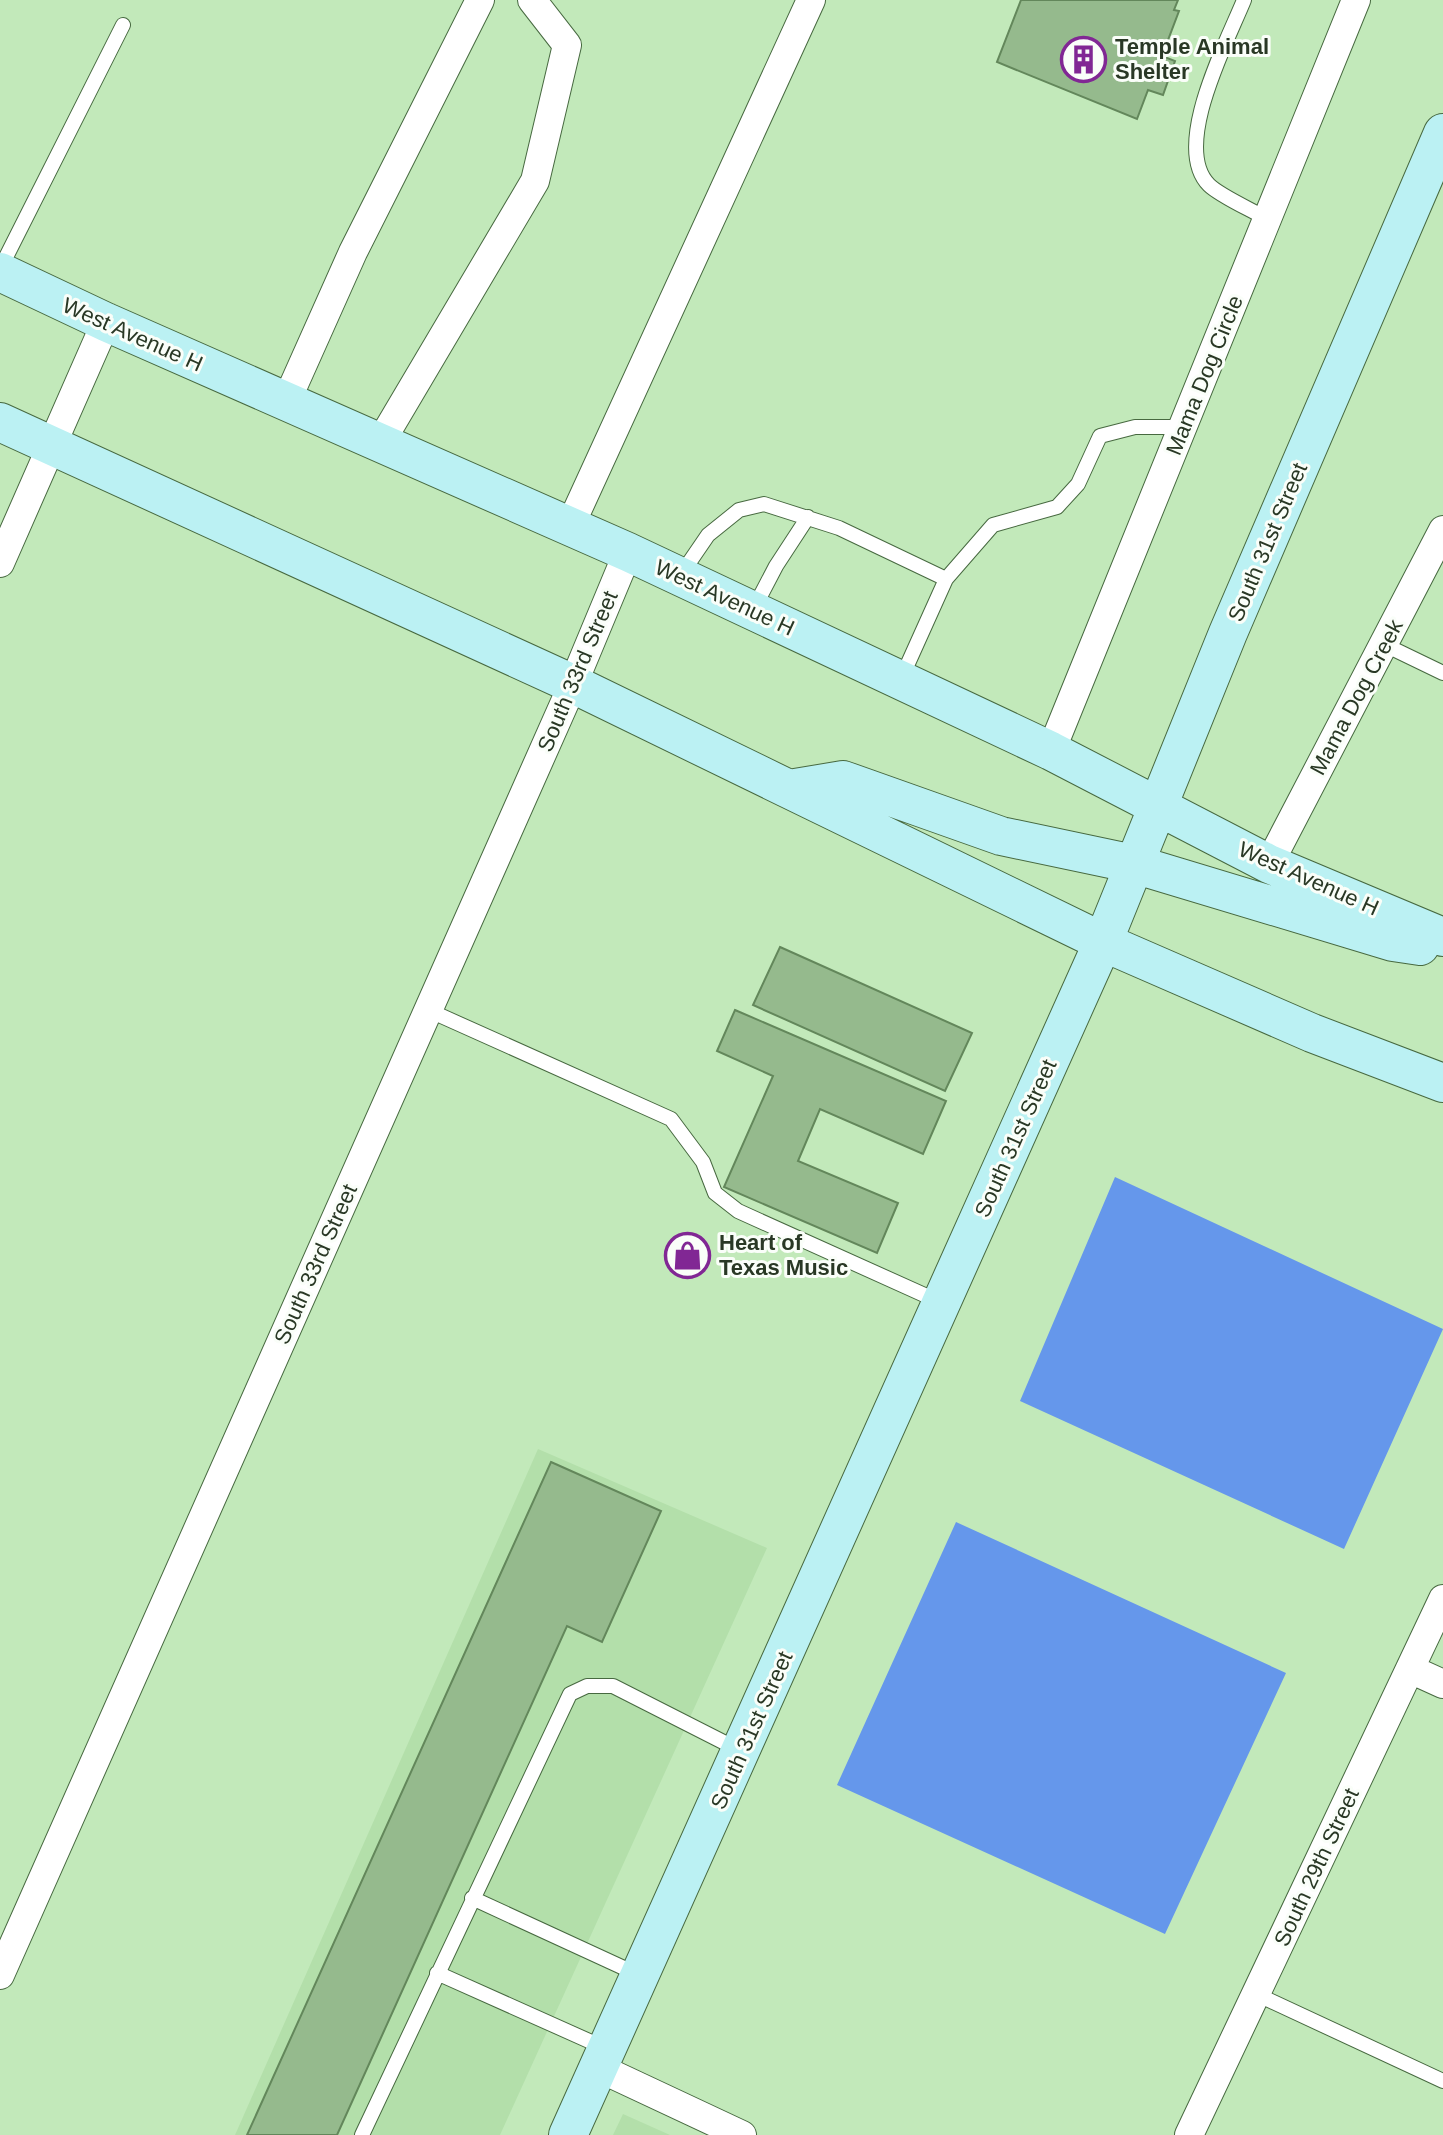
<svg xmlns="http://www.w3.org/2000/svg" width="1443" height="2135" font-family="Arial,sans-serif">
  <rect width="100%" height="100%" fill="#c2e9ba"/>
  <path fill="#b3dfaa" d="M538 1449 767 1548 500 2135H235Z
    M623 2114 670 2135H613Z"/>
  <path fill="#6597eb" d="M1115 1177 1443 1329 1344 1549 1020 1401Z
    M956 1522 1286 1673 1165 1934 837 1785Z"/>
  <path fill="#95ba8d" stroke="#63875b" stroke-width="2" d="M1021 0H1178L1174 10 1179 11 1162 56 1175 61 1163 95 1148 90 1137 119 997 62Z
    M780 947 972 1033 945 1091 753 1005Z
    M735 1010 946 1101 923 1154 820 1109 798 1161 898 1203 877 1253 724 1187 773 1076 717 1051Z
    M551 1462 661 1511 602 1642 567 1626 337 2135H247Z"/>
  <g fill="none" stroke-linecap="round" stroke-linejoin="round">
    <defs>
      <path id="service" d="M1244 0C1227 42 1171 147 1209 185 1220 196 1252 210 1267 219
        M0 269 123 25
        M682 573 708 535 739 510 764 504 839 528 946 579 901 679
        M946 579 993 525 1057 507 1078 484 1100 436 1135 427H1183
        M753 610 776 566 808 517
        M1383 644 1443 673
        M428 1010 671 1119 703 1162 715 1193 738 1211 940 1302
        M472 1898 637 1974
        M437 1973 607 2049
        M1256 1994 1443 2081
        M362 2135 570 1694 587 1686H613L741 1751"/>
      <path id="minor" d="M286 402 353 252 480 0
        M380 443 535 181 567 45 532 0
        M570 526 811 0
        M0 563 106 322
        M1051 751 1356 0
        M1269 864 1443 530
        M1410 1669 1443 1684
        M0 1975 573 684 628 552
        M599 2068 742 2135
        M1189 2135 1443 1599"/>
      <path id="secondary" d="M0 272 106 322 628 552 1051 751 1269 864 1443 937
        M0 422 573 684 1103 942 1312 1033 1443 1083
        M789 789 843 780 1001 836 1134 864 1393 942 1420 946
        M568 2135 1103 942 1228 633 1443 133"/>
    </defs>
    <use href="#service" stroke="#476940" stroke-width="16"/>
    <use href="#minor" stroke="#476940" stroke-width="30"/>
    <use href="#secondary" stroke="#476940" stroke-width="40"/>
    <use href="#service" stroke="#fff" stroke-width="14"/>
    <use href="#minor" stroke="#fff" stroke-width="28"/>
    <use href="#secondary" stroke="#bbf1f3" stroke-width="38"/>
  </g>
  <defs>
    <symbol id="building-ring" viewBox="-11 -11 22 22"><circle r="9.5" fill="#fafef9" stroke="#812794" stroke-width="1.5"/><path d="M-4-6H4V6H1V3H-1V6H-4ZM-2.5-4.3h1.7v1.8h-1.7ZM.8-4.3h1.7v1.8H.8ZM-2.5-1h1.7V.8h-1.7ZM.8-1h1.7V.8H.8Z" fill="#812794"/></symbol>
    <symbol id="shop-ring" viewBox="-11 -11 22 22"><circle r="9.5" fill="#fafef9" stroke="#812794" stroke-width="1.5"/><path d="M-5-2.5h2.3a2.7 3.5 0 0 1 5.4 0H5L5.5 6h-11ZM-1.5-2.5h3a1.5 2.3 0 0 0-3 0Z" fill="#812794"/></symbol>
  </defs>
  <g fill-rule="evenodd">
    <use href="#building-ring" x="1058" y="34" width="51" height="51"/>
    <use href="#shop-ring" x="662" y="1230" width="51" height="51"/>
  </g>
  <g text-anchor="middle" stroke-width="6" stroke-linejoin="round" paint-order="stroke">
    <g font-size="22" font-weight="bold" fill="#293825" stroke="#fafef9" text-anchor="start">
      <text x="1115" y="54">Temple Animal<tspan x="1115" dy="25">Shelter</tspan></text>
      <text x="719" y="1250">Heart of<tspan x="719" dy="25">Texas Music</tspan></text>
    </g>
    <g font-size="22" fill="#293825" stroke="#fafef9">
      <text transform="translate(133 334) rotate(24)" y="8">West Avenue H</text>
      <text transform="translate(1204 375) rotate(-68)" y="8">Mama Dog Circle</text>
      <text transform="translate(1267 542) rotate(-67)" y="8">South 31st Street</text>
      <text transform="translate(725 597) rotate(25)" y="8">West Avenue H</text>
      <text transform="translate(577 671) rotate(-67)" y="8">South 33rd Street</text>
      <text transform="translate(1356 697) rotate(-62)" y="8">Mama Dog Creek</text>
      <text transform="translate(1309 878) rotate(24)" y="8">West Avenue H</text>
      <text transform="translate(1015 1138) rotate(-66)" y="8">South 31st Street</text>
      <text transform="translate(315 1264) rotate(-66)" y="8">South 33rd Street</text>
      <text transform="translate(751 1730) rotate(-66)" y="8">South 31st Street</text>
      <text transform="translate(1316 1867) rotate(-65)" y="8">South 29th Street</text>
    </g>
  </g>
</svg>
